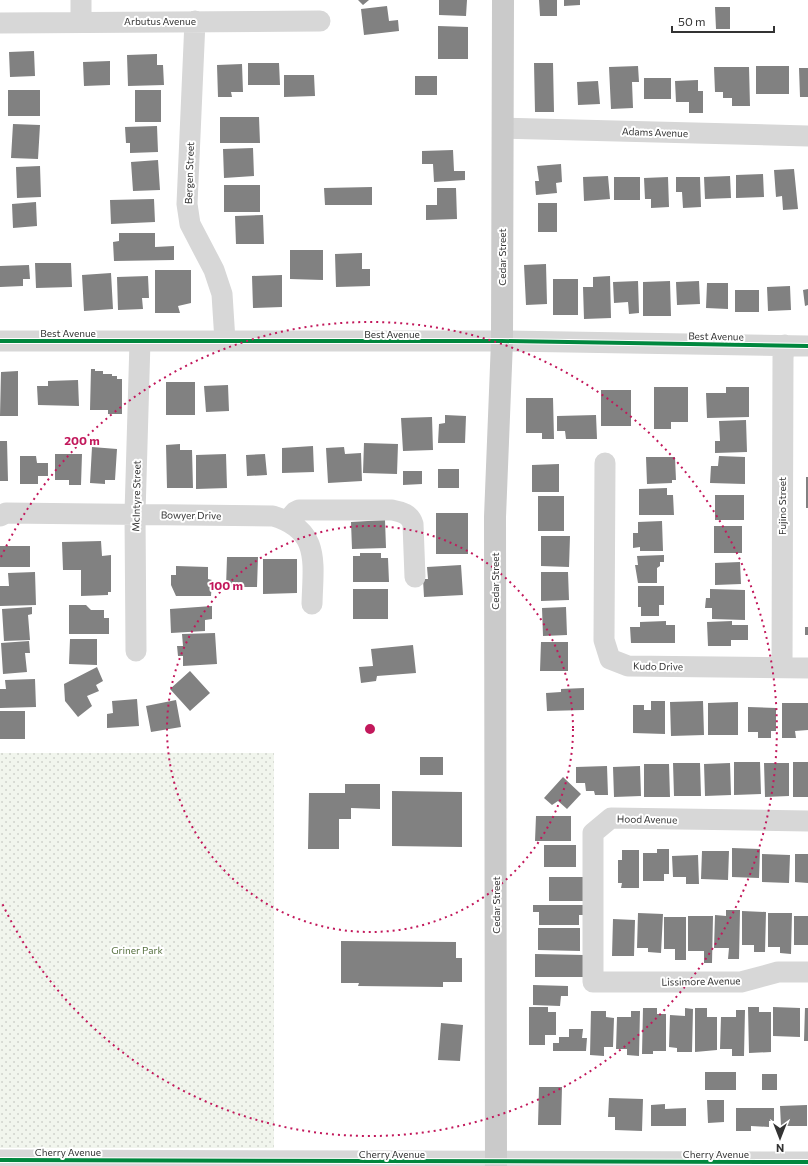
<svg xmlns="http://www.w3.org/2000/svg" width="808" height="1166" font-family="Commissioner,sans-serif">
  <defs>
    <pattern id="green-dots" width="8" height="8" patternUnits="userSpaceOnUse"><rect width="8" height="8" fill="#f1f5ed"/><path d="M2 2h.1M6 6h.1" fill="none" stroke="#cfd2cc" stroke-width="1.8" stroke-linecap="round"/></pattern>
  </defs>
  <rect width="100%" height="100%" fill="#fff"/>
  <path fill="url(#green-dots)" d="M0 753H274V1148H0Z"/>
  <path fill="#818181" d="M358 0H369L363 5Z
    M439 0H467L466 16 439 15Z
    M539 0H557V16H540Z
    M564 0H580V5L564 6Z
    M387 6 389 21 398 20 399 31 364 35 361 9Z
    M715 7H730V29H716Z
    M438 26 468 27V59H438Z
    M34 51 35 76 10 77 9 52Z
    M157 54V65H163L164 85 128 86 127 55Z
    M110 61V85L84 86 83 62Z
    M248 63H279L280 85H248Z
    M534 63H553L554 112H535Z
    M242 64 243 92H231L232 97H218L217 65Z
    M638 66 639 82H632L633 108 611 109 609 67Z
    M756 66H789V94H756Z
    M714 67H749L750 106H732V98H723V92H715Z
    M799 68H808V97H800Z
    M284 75H314L315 96 284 97Z
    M415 76H437V95H415Z
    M644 78H671V99H644Z
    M698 80V91H703V113H689V102H676L675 81Z
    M598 81 600 104 578 105 577 82Z
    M8 90H40V116H8Z
    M135 90H161V122H135Z
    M220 117H259L260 143H220Z
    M13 124 40 125 38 159 11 158Z
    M157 126 158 152 130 153V143H126L125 127Z
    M253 148 254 176 224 178 223 149Z
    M453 150 454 171H465V180L434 182 433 164H422V151Z
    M158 160 160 190 133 191 131 162Z
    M561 164 562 182 556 183 557 193 536 195 535 181H539L537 166Z
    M40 166 41 197 17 198 16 167Z
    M794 169 798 209 783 210 782 196 776 197 774 170Z
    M763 174 764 197 736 198V175Z
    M608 176 610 199 584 201 583 177Z
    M730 176 731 198 705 199 704 177Z
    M614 177H640V200H614Z
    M668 177 669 207 651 208V199H645L644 178Z
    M676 177H700L701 207 683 208 682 192H676Z
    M224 185H260V212H224Z
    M372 187V205H325L324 188Z
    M437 188H456L457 219 426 220V205H437Z
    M154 199 155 222 111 224 110 200Z
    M36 202 37 226 13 228 12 204Z
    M538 203H557V232H538Z
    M263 215 264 244H236L235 216Z
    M119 233H155V247L174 246V260L114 261 113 242 119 241Z
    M290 250H323V280L290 279Z
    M362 253V269H370V286L336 287 335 254Z
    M35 263H71L72 287 36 288Z
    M546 264 547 304 526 305 524 265Z
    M29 265 30 279H23V286L0 287V266Z
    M155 270H191V303L178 306 180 313H155Z
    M111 273 113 309 84 311 82 275Z
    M282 275V307L253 308 252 276Z
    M148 276 149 298H142L143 309 118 310 117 277Z
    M610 276 611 318 584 319 583 287H593V277Z
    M553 279H578V315H553Z
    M638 281 639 313 629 314 628 302 614 303 613 282Z
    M670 281 671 316H643V282Z
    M699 281 700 304 677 305 676 282Z
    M707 283H728V309L706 308Z
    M790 286 791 310 768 311 767 287Z
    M808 289V305L805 306 803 290Z
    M735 290H759V312H735Z
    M91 369H95V371H103V374H112V376H117V379H122V414H108V410H90Z
    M18 371V416H0L1 372Z
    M78 380 79 406 38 405 37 386H48V381Z
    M166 382H195V415H166Z
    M228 385 229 411 206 412 204 386Z
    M654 387H688V422H671V429H654Z
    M726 387H749V417L707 418 706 393H726Z
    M601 390H631V426H601Z
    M526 398H553L554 439H542V433H526Z
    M445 415 466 416 465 443H438L439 424 445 423Z
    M596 415 597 439H566L565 431H557V416Z
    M432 417 433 450 403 451 401 418Z
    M746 420 747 452 715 453V441H720L719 421Z
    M0 441H7L8 481H0Z
    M364 443 398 444 397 474 363 473Z
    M180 444V450H192L193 488H167L166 445Z
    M313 446 314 472 282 473V448Z
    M92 447 117 449 115 480H105V484L90 483Z
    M344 447 345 454 361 453 362 481 328 483 326 448Z
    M55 454H82L81 485H69V480H55Z
    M226 454 227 488 196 489V455Z
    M265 454 267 475 247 476 246 455Z
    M20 456H36L37 463H48V476H38V484H20Z
    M719 456 745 457V484L710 483 711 466H718Z
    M646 457H675L676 480H672V483L647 484Z
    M559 464V492H532V465Z
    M438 469H459V488H438Z
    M403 471H422V484L403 485Z
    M806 477H808V508H806Z
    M667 488V495H673L674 515H639V489Z
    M715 495H744V520H715Z
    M538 496H564V531H538Z
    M436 513H468V554H436Z
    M385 520 386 548 352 549 351 522Z
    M662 521 663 551H640V547L633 548V533H638V522Z
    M714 526H742V553H714Z
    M541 536H570L569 567 541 566Z
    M101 541 102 556 111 555V592H108V595L81 596V570H63L62 542Z
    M0 546H30V567H0Z
    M360 553H381V558H388L389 582H353V556H360Z
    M664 555V562H660V566L657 568V583H638L635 565H638L637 556Z
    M227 557H258L257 587H226Z
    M263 559H297V593L263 594Z
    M740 562 741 584 715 585V563Z
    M461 565 463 595 424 597 423 579H428L427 567Z
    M176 566 208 567V579L212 580 211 596H176L171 585V575H176Z
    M35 572 36 605 0 606V586H9L8 573Z
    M541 572H568L569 600 541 601Z
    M638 586H664V605H659V616H641V607H638Z
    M353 589H388V619H353Z
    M710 589 745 590V620L712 619V608H705L706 598H710Z
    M69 605H86L91 610H104V618H109V634H69Z
    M212 606V619L205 620V631L171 633 170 609Z
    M32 607V614L28 615 30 640 4 641 2 609Z
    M566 607 567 635 543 636 542 608Z
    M666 621V625H675V643H631L630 627H640V622Z
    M732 621V625H748V640H731V646H708L707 622Z
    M805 627H808V635H805Z
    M215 633 217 664 183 666V656H178L177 646H183L182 634Z
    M70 639H97V665L69 664Z
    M29 641 30 653H25L27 672 3 674 1 643Z
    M541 642H568V671H540Z
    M413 645 416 673 377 676 376 681 361 683 359 667 373 666 371 649Z
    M97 667 103 681 96 685 99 691 87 696 92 706 78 717 65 701 64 684Z
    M190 671 210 693 190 711 170 689Z
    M35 679 36 707 0 708V689H6L5 680Z
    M584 688V710L547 711 546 693 561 692V689Z
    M137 699 139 726 107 728V714L113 713 112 701Z
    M176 700 181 727 151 732 146 706Z
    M651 701H665V734L633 733V705H644V710H651Z
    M703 701 704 735 671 736 670 702Z
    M738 702V735H708V703Z
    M782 703H808V730L795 731 796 738H782Z
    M748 707 776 708V731H771V738H758V732H748Z
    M0 711H25V739H0Z
    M420 757H443V775H420Z
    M734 762H760L761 794 734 795Z
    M793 762H808V797H793Z
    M673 763H700L701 796H674Z
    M730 763 731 795 705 796 704 764Z
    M764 763H789V796L765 797Z
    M644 764H669L670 797H644Z
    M607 766 608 795H595L594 791H586L585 783H576V767Z
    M640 766 641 796 614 797 613 767Z
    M563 777 581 794 567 809 558 801 552 805 544 798Z
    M345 784H380V809L351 808V819H339V849H308L309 793H345Z
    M392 791 462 792V847L392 846Z
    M536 816H571V841H535Z
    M544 845H576V867H544Z
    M732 848 760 849 759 878 732 877Z
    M657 849H669V874H664V881H643V853H657Z
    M622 850H639V888H621L622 883H618V860H622Z
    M702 851H729L728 880 701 879Z
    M762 854 790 855 789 883 762 882Z
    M795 854H808V883L795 882Z
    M698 855 699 884H686V877H673L672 856Z
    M549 877H585V901H549Z
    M533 905H583L584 915H579V925H539V912H533Z
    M726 910H740L739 959H728L729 948H714L715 915 726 916Z
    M742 911 766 912 765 952H754V945H742Z
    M638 913 663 914 661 953 648 952V948H637Z
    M768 913H792L791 954 780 953V947H768Z
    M688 916H713L712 963H704V951H688Z
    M794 916H808V945H794Z
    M664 917H686V960H675V949H664Z
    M613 919 635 920 634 956H612Z
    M538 928H580V951L538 950Z
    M341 941 456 942V958H462V982H443V987L358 986 359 983H341Z
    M535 954 584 955V977H535Z
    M533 985 568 986V996H561L560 1006 533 1005Z
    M529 1007H548V1012H556V1035H545V1045H529Z
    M748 1007H759V1012H771V1052L749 1053Z
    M773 1007 800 1008V1037L773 1036Z
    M643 1008H657V1014H666V1051H653V1054H642Z
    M685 1008 693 1009 692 1052H677V1048L669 1047 670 1015 685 1016Z
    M695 1008H707V1017H717V1050L695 1052Z
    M805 1008H808V1041H804Z
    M736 1010H745L744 1056H732V1049H720L721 1017H736Z
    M591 1011H606V1017L614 1018 613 1047H604V1056L590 1055Z
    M631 1011H640L639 1056 627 1055V1049H616L617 1017H631Z
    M441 1023 463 1025 460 1061 438 1060Z
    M569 1029H583L582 1038H587L586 1051H553V1043H559V1037H569Z
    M705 1072H736V1090H705Z
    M762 1074H777V1090H762Z
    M539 1087H562L561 1125H538Z
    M609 1098 643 1099 642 1131 615 1130V1117H608Z
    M707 1100H724V1122L708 1123Z
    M665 1104V1109L686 1108V1126H651V1105Z
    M807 1105V1126H781L780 1106Z
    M736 1108H774V1121H769V1127L751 1126V1131H736Z"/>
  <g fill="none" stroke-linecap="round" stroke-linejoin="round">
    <path stroke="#d7d7d7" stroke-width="21" d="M195 21 187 204 190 224 214 270 222 294 225 341
      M81 22V0
      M0 23 320 21
      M503 128 808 136
      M0 341H502L808 346
      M605 463 604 640 610 659 628 666 808 668
      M0 516 6 513 273 516C321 530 313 563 312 604
      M288 520 295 512 299 510H392C402 512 410 514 413 524L415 577
      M136 651 135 514 140 341
      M782 667 783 357 785 345
      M808 821 611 818 593 833V982H741L778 972H808
      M0 1160 808 1162"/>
    <path stroke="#cacaca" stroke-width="22" d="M496 1166 495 517 502 341 503 0"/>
    <defs>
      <path id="cycleway" d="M0 341H502L808 346
        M0 1160 808 1162"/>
    </defs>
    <use href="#cycleway" stroke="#fff" stroke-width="6"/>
    <use href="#cycleway" stroke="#00873e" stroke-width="4"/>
  </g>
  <g fill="none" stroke="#c2185b" stroke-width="2" stroke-dasharray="2 4">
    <circle cx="370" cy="729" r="203"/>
    <path d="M1 557A407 407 0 1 1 1 901"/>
  </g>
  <g text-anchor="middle" stroke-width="4" stroke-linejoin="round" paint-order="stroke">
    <g font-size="10" fill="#333" stroke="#fff">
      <text x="160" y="25">Arbutus Avenue</text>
      <text transform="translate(655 132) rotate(2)" y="4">Adams Avenue</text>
      <text transform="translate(189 173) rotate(-88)" y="4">Bergen Street</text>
      <text transform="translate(502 257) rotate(-90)" y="4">Cedar Street</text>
      <text x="68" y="337">Best Avenue</text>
      <text x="392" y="338">Best Avenue</text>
      <text transform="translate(716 336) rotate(1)" y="4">Best Avenue</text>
      <text transform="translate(136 496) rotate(-89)" y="4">McIntyre Street</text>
      <text transform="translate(782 506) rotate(-90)" y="4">Fujino Street</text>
      <text transform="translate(191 515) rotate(1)" y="4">Bowyer Drive</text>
      <text transform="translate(495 581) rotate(-90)" y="4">Cedar Street</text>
      <text transform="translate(658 666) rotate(1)" y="4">Kudo Drive</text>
      <text transform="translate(647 819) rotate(1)" y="4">Hood Avenue</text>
      <text transform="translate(496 905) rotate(-90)" y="4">Cedar Street</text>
      <text transform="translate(701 981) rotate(-1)" y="4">Lissimore Avenue</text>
      <text x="68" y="1156">Cherry Avenue</text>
      <text x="392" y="1158">Cherry Avenue</text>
      <text x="716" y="1158">Cherry Avenue</text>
    </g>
    <g font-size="10" fill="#56703f" stroke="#fff">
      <text x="137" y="954">Griner Park</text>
    </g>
  </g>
  <circle cx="370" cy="729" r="6" fill="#c2185b" stroke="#fff" stroke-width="2"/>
  <g font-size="12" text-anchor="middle" font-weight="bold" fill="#c2185b" stroke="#fff" stroke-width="4" stroke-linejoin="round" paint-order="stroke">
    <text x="82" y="445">200 m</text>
    <text x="226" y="590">100 m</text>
  </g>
  <g transform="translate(780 1138) rotate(180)" stroke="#ffffff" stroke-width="3" paint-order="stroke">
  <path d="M0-3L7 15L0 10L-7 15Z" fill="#333333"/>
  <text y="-6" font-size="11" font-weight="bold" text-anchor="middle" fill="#333333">N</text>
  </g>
  <path d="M672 26v6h102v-6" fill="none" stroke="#333333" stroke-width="2"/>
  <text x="678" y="26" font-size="12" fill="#333333" stroke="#ffffff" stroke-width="3" paint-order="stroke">50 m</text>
</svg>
